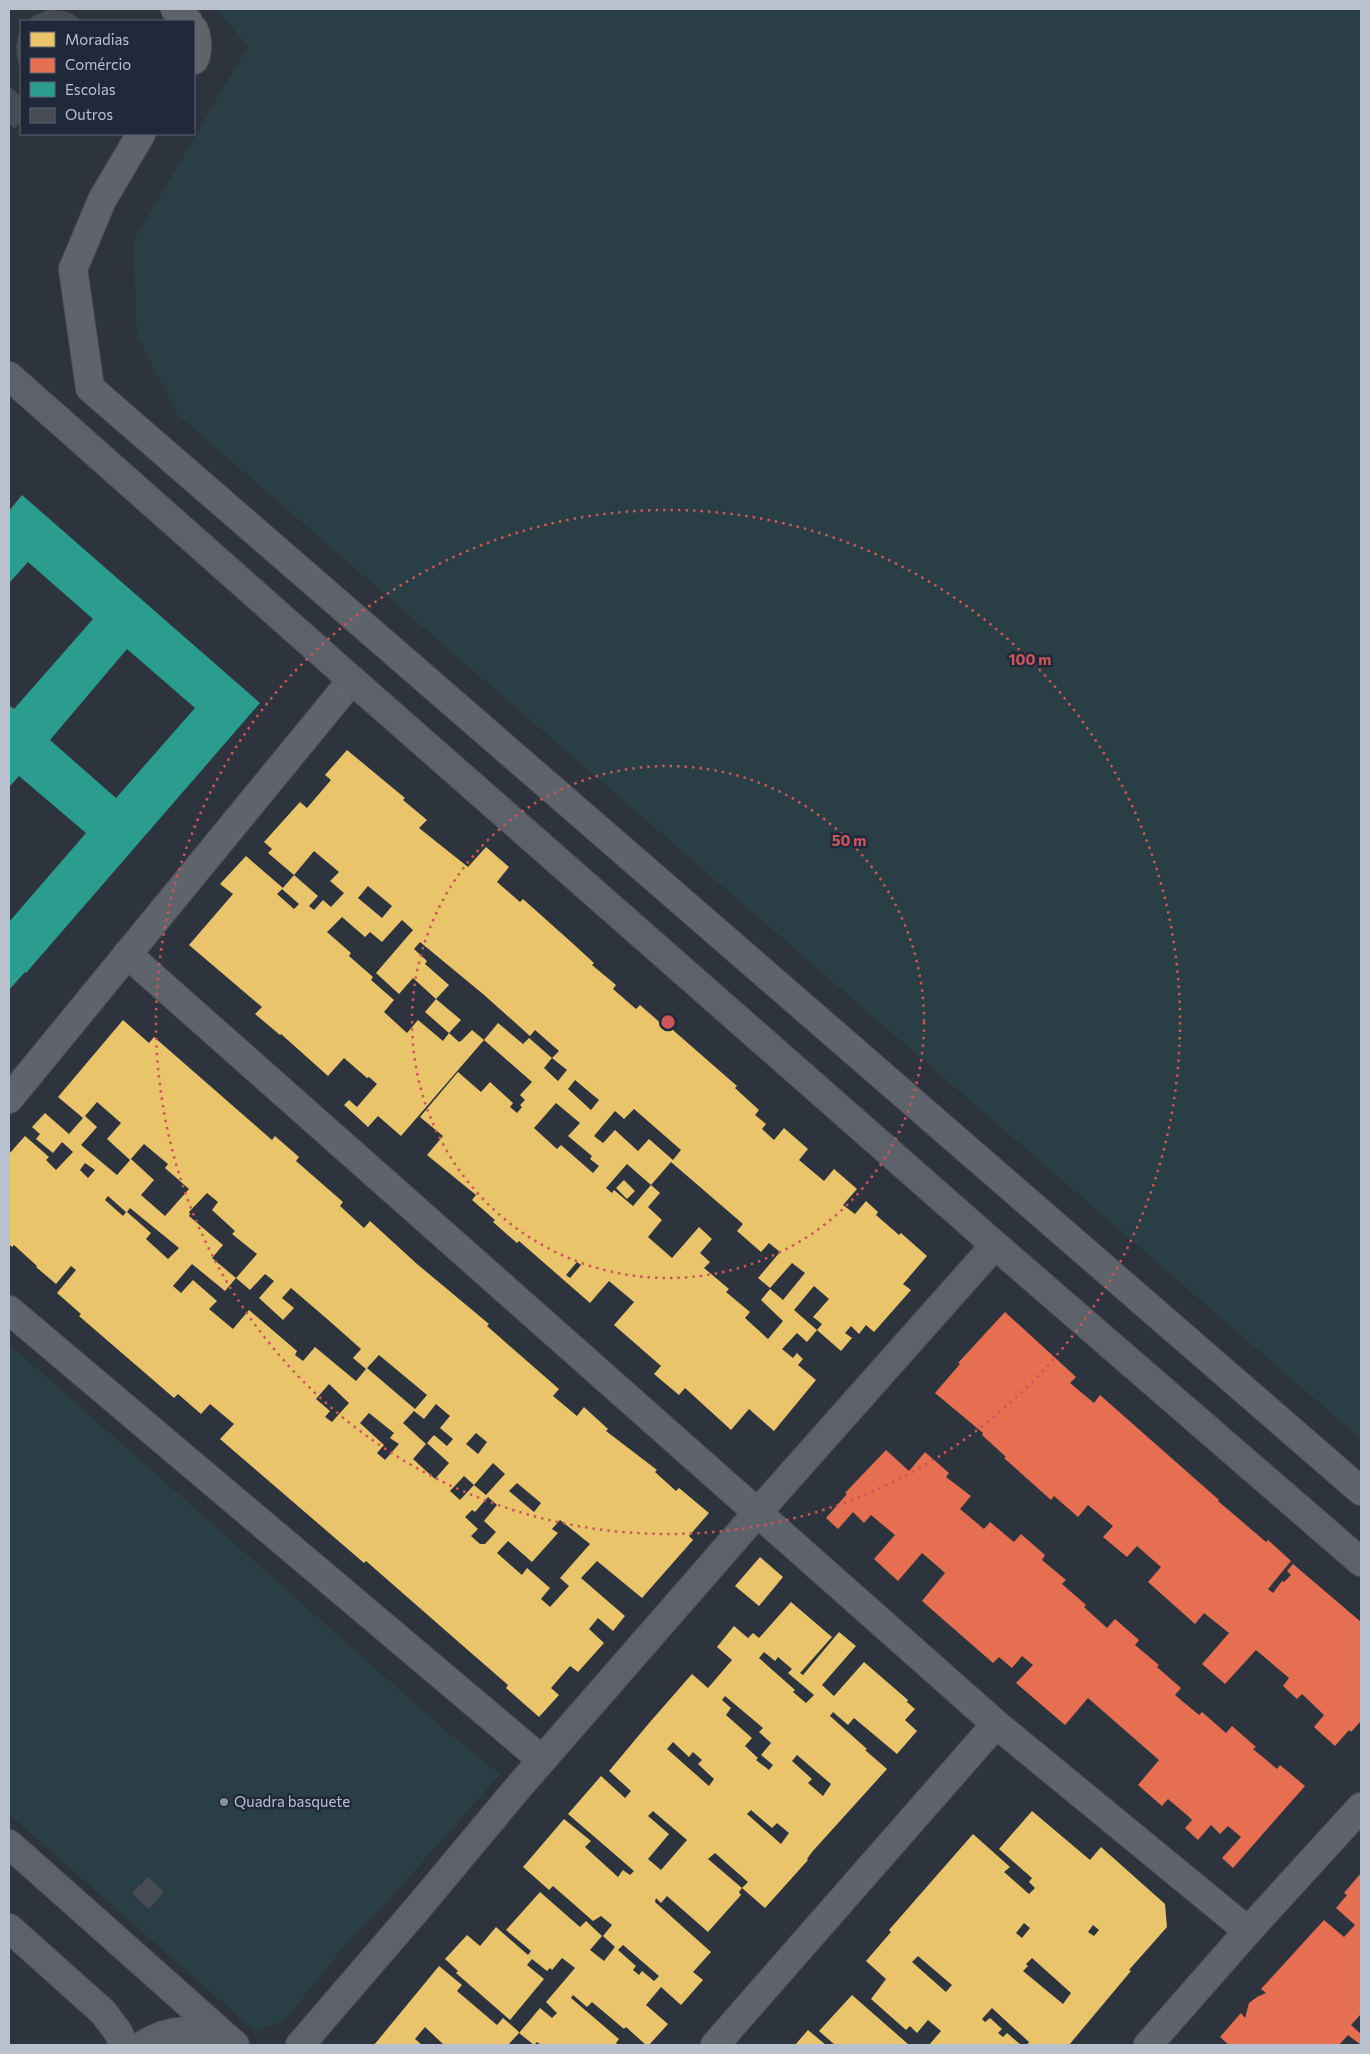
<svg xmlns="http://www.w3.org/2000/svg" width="1370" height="2054" font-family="Commissioner,sans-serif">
  <rect width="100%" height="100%" fill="#2e343e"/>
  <path fill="#2a3f45" d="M216 9H1361V1439L178 415 137 336 133 242 248 46Z
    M9 1344 446 1731 500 1774 386 1903 350 1939 284 2021 254 2030 9 1814Z"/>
  <path fill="#e9c46a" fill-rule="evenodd" d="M347 750 405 798 403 800 427 820 419 828 468 867 486 847 509 867 497 882 520 902 523 899 570 941 594 963 592 965 616 985 613 989 636 1009 640 1005 664 1026 666 1024 737 1086 735 1088 759 1110 755 1115 766 1124 762 1129 774 1140 784 1128 808 1149 799 1160 824 1181 834 1169 857 1189 843 1205 855 1214 866 1201 878 1212 876 1215 899 1235 901 1233 927 1256 903 1284 911 1290 874 1332 866 1325 859 1334 851 1326 845 1333 852 1338 841 1351 817 1330 822 1324 813 1317 829 1299 814 1286 794 1310 817 1330 807 1342 797 1333 782 1349 793 1358 797 1353 803 1359 798 1365 816 1380 774 1431 749 1409 731 1430 685 1388 679 1395 654 1374 661 1366 614 1325 634 1302 609 1281 590 1303 519 1241 517 1243 493 1222 495 1220 472 1200 476 1195 427 1155 443 1136 420 1117 458 1072 481 1092 490 1082 513 1103 510 1107 517 1113 522 1107 520 1105 525 1100 520 1095 532 1082 484 1040 401 1136 378 1116 368 1127 344 1105 349 1100 357 1107 377 1084 369 1077 367 1078 344 1058 328 1076 281 1034 280 1035 255 1014 262 1007 189 945 233 894 220 884 246 856 283 888 277 894 294 909 299 904 282 889 294 875 268 853 272 849 264 842 300 802 307 808 331 780 325 775ZM314 851 339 872 330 881 344 893 331 907 323 900 314 910 309 906 318 896 294 875ZM368 886 392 906 382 918 358 898ZM342 917 365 937 370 932 382 942 402 920 413 930 376 973 399 994 413 978 436 999 449 985 425 964 427 961 414 949 420 942 483 994 530 1036 535 1030 559 1051 552 1058 567 1070 558 1081 544 1068 552 1058 529 1038 523 1044 498 1023 484 1040 472 1030 461 1041 459 1042 449 1033 443 1041 418 1020 407 1033 384 1012 394 1000 371 980 373 977 349 956 351 953 327 932ZM575 1080 599 1100 591 1110 568 1089ZM556 1103 580 1123 568 1136 592 1156 590 1159 599 1166 593 1173 561 1145 557 1149 534 1128ZM634 1109 681 1150 673 1160 649 1139 638 1151 615 1130 603 1143 594 1136 615 1111 624 1119ZM671 1162 743 1224 737 1231 761 1252 769 1243 780 1252 758 1278 770 1288 792 1263 805 1273 783 1300 770 1289 761 1300 783 1321 768 1339 745 1318 750 1312 726 1292 729 1289 704 1268 710 1262 700 1253 712 1239 699 1227 672 1258 648 1237 662 1220 648 1207 660 1193 651 1185 633 1206 614 1190 612 1193 606 1188 627 1164 651 1185ZM577 1262 581 1265 570 1278 566 1275Z
    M436 999 461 1020 449 1033 425 1012Z
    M123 1020 149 1043 154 1037 272 1140 275 1136 299 1157 296 1161 343 1202 340 1206 364 1228 370 1221 417 1264 489 1324 487 1326 559 1389 553 1396 577 1416 584 1407 608 1429 606 1431 657 1470 655 1472 676 1491 679 1488 709 1513 689 1536 693 1540 642 1598 597 1561 581 1578 625 1616 613 1631 598 1618 589 1629 604 1643 578 1672 570 1666 551 1688 559 1695 539 1717 506 1688 508 1685 462 1645 366 1561 364 1563 220 1439 234 1424 210 1404 201 1414 178 1394 174 1398 79 1316 81 1314 57 1293 76 1270 71 1266 56 1284 36 1267 37 1266 14 1245 12 1247 9 1244V1154L25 1136 49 1157 46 1160 56 1170 73 1152 62 1142 53 1153 36 1139 40 1134 32 1127 45 1113 69 1134 83 1118 58 1097ZM97 1102 121 1123 107 1139 130 1160 144 1144 168 1164 165 1168 189 1189 165 1216 141 1195 154 1180 131 1159 117 1175 81 1145 97 1127 85 1116ZM85 1163 95 1170 88 1178 80 1170ZM207 1193 218 1202 212 1210 235 1231 232 1234 257 1254 236 1278 250 1290 265 1274 274 1281 259 1298 283 1320 294 1308 282 1298 291 1288 326 1318 361 1349 353 1358 366 1369 356 1381 315 1347 303 1361 295 1355 297 1351 249 1310 233 1329 209 1309 217 1301 193 1280 181 1293 173 1286 192 1264 225 1291 236 1278 212 1258 223 1245 189 1216 190 1214 189 1212ZM108 1196 126 1212 123 1216 105 1200ZM130 1208 179 1248 168 1259 146 1239 151 1233 127 1212ZM379 1355 427 1395 415 1409 367 1368ZM329 1384 349 1403 332 1422 325 1417 330 1411 316 1399ZM436 1404 450 1416 440 1428 453 1439 447 1446 434 1435 427 1443 449 1463 435 1479 413 1459 426 1444 403 1423 414 1411 424 1419ZM369 1413 394 1433 390 1438 399 1444 385 1460 377 1453 384 1445 360 1423ZM476 1433 487 1442 478 1454 466 1444ZM493 1463 505 1474 486 1495 474 1485 460 1500 450 1491 464 1476 474 1485ZM517 1483 541 1503 534 1512 509 1491ZM488 1497 497 1505 484 1521 496 1532 485 1544H480L471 1536 478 1529 465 1517 472 1510 475 1512ZM560 1520 590 1544 560 1578 569 1586 550 1607 541 1599 550 1588 527 1568 522 1575 497 1553 508 1541 532 1562 558 1533 552 1529Z
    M624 1180 635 1191 627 1199 616 1188Z
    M760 1557 783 1577 759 1606 735 1586Z
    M791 1602 832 1637 800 1673 803 1675 839 1632 856 1646 822 1685 834 1696 864 1662 908 1700 907 1702 915 1709 905 1720 917 1731 897 1754 854 1718 848 1725 833 1712 830 1716 867 1749 865 1750 887 1769 812 1852 807 1859 808 1860 765 1908 742 1888 739 1892 741 1895 708 1932 667 1896 661 1903 656 1898 655 1902 711 1952 693 1972 703 1980 681 2005 661 1987 646 2005 668 2024 649 2045H646L626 2027 624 2029 592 2002 587 2007 573 1995 571 1998 619 2039 616 2043 618 2045H541L537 2042 534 2045 519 2033 540 2008 552 2018 557 2013 546 2002 575 1968 562 1958 552 1970 550 1968 547 1971 532 1959 527 1965 544 1979 510 2020 456 1973 458 1971 445 1959 467 1935 480 1946 496 1927 528 1955 531 1951 506 1930 540 1892 580 1927 586 1921 602 1936 590 1950 604 1961 615 1947 603 1936 612 1925 601 1916 593 1921 553 1886 549 1890 523 1867 564 1819 591 1841 585 1847 618 1877 623 1870 630 1875 634 1871 568 1814 601 1776 625 1798 631 1791 609 1771 650 1722 692 1674 708 1688 732 1660 717 1647 734 1626 748 1638 753 1633 759 1638ZM764 1652 775 1661 778 1657 792 1669 788 1673 814 1695 806 1703 793 1692 795 1690 759 1658ZM725 1696 763 1728 759 1732 771 1743 761 1755 773 1765 769 1770 756 1760 758 1758 745 1746 752 1738 726 1715 731 1708 722 1700ZM673 1742 689 1757 693 1752 702 1760 698 1764 714 1779 709 1786 667 1749ZM797 1755 831 1784 823 1796 808 1783 812 1779 792 1761ZM751 1810 772 1828 777 1823 789 1833 781 1844 747 1814ZM653 1811 687 1840 661 1870 648 1859 669 1834 648 1816ZM715 1853 748 1882 742 1888 708 1859ZM623 1945 659 1976 654 1981 642 1971 639 1975 633 1970 636 1966 618 1950Z
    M1032 1811 1090 1860 1101 1847 1165 1904 1167 1927 1129 1970 1131 1971 1069 2045H1027L1029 2042 992 2008 982 2019 985 2022 990 2018 1002 2029 998 2033 1003 2037 1007 2033 1021 2045H929L941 2031 928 2020 917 2033 910 2026 906 2030 871 1999 886 1979 866 1961 891 1932 889 1930 973 1834 1010 1867 1004 1872 1029 1894 1035 1888 1029 1882 1032 1878 999 1849ZM1024 1923 1030 1928 1022 1938 1016 1933ZM1093 1925 1099 1930 1094 1936 1088 1932ZM918 1956 952 1985 946 1992 912 1962ZM1032 1958 1071 1993 1063 2004 1023 1971 1028 1966 1026 1964Z
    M439 1966 462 1985 457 1991 497 2025 503 2018 518 2031 519 2033 508 2045H444L425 2027 415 2039 422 2045H374Z
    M852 1995 908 2044 907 2045H835L819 2031Z
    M808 2030 826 2045H795Z"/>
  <path fill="#e76f51" d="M1005 1312 1076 1377 1070 1383 1094 1403 1100 1395 1219 1500 1218 1501 1266 1542 1268 1540 1291 1561 1268 1589 1273 1593 1282 1581 1284 1582 1291 1575 1287 1571 1293 1564 1361 1622V1721L1351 1732 1349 1730 1335 1746 1314 1727 1324 1715 1302 1694 1297 1699 1283 1686 1289 1678 1256 1650 1225 1684 1202 1664 1229 1633 1204 1613 1195 1624 1148 1582 1161 1567 1137 1546 1127 1557 1103 1537 1113 1526 1088 1505 1078 1517 1054 1496 1051 1500 1004 1458 1006 1457 982 1435 983 1433 935 1393 960 1364 958 1363Z
    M886 1450 909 1471 925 1452 949 1473 946 1477 971 1496 960 1509 984 1529 990 1522 1014 1542 1021 1534 1045 1555 1042 1560 1066 1580 1062 1584 1086 1605 1084 1607 1107 1628 1115 1619 1139 1640 1135 1645 1159 1665 1157 1667 1181 1688 1175 1695 1199 1715 1202 1712 1226 1733 1232 1726 1256 1747 1253 1749 1277 1769 1280 1765 1305 1786 1233 1868 1222 1858 1241 1837 1228 1826 1220 1834 1211 1825 1198 1840 1185 1828 1192 1820 1188 1816 1168 1799 1162 1806 1138 1785 1159 1760 1112 1719 1088 1698 1065 1725 1016 1683 1033 1665 1022 1656 1012 1668 999 1657 993 1663 922 1601 945 1573 936 1565 922 1553 898 1581 874 1559 895 1535 871 1515 864 1523 853 1512 838 1529 826 1518 847 1494 845 1493Z
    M1361 1873V2014L1351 2025 1361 2034V2045L1348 2035 1339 2045H1229L1220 2037 1241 2013 1245 2018 1249 2003 1257 1997 1266 1993 1261 1989 1324 1920 1344 1937 1355 1925 1336 1908 1347 1895 1344 1893Z"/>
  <path fill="#2a9d8f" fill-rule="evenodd" d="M22 495 260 703 26 973 25 972 9 990V922L86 833 19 776 9 787V705L14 709 93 619 28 562 9 583V511ZM127 649 195 708 116 798 50 740Z"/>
  <path fill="#474c54" d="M48 10 64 11 72 14 82 21H27L34 16Z
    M21 28V69L17 58 16 46Z
    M9 86 21 97V121L15 129 9 123Z
    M148 1877 164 1892 149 1909 132 1894 139 1884 140 1886Z"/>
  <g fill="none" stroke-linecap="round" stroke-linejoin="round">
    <defs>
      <path id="street" d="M175 9 188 21
        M194 30C198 39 198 52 194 60
        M141 134 102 200 73 269 90 388 1361 1491
        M127 954 996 1724 1248 1931
        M9 1099 352 680
        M9 1310 542 1760
        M715 2045 996 1724
        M1148 2045 1248 1931 1361 1807"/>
      <path id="secondary" d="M9 376 352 680 995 1245 1361 1562
        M9 1844 235 2045
        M9 1928 103 2012 118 2032 124 2045
        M143 2045C173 2026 193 2030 226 2038
        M300 2045 417 1909 516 1790 758 1512 995 1245"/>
    </defs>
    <use href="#street" stroke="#4b4f56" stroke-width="30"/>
    <use href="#secondary" stroke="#4b4f56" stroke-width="30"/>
    <use href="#street" stroke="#5f636b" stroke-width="28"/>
    <use href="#secondary" stroke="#5d626a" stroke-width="28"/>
  </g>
  <g fill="none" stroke="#cd565a" stroke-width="2.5" stroke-dasharray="2.5 5">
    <circle cx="668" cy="1022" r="256"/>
    <circle cx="668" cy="1022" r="512"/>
  </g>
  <circle fill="#888f9c" stroke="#20293a" stroke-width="2" cx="224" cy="1802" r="5"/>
  <g text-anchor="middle" stroke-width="5" stroke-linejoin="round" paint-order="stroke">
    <g font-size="15" fill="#b9c0ce" stroke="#20293a" text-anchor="start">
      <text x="234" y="1807">Quadra basquete</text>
    </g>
  </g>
  <circle cx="668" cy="1022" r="8" fill="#cd565a" stroke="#20293a" stroke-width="2.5"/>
  <g font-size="15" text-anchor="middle" font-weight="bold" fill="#cd565a" stroke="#20293a" stroke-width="5" stroke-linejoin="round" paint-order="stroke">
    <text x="1030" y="665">100 m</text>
    <text x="849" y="846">50 m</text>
  </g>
  <rect width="1370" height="2054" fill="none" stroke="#b9c0ce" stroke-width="20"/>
  <rect x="20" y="20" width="175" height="115" fill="#20293a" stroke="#5d6575"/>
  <rect x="30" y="32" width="25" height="15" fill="#e9c46a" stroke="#5d6575"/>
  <text x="65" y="45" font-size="15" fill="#b9c0ce">Moradias</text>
  <rect x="30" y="58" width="25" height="15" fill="#e76f51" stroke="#5d6575"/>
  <text x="65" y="70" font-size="15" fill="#b9c0ce">Comércio</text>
  <rect x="30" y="82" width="25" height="15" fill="#2a9d8f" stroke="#5d6575"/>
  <text x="65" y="95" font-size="15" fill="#b9c0ce">Escolas</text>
  <rect x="30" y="108" width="25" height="15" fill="#474c54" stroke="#5d6575"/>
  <text x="65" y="120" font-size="15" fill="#b9c0ce">Outros</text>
</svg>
